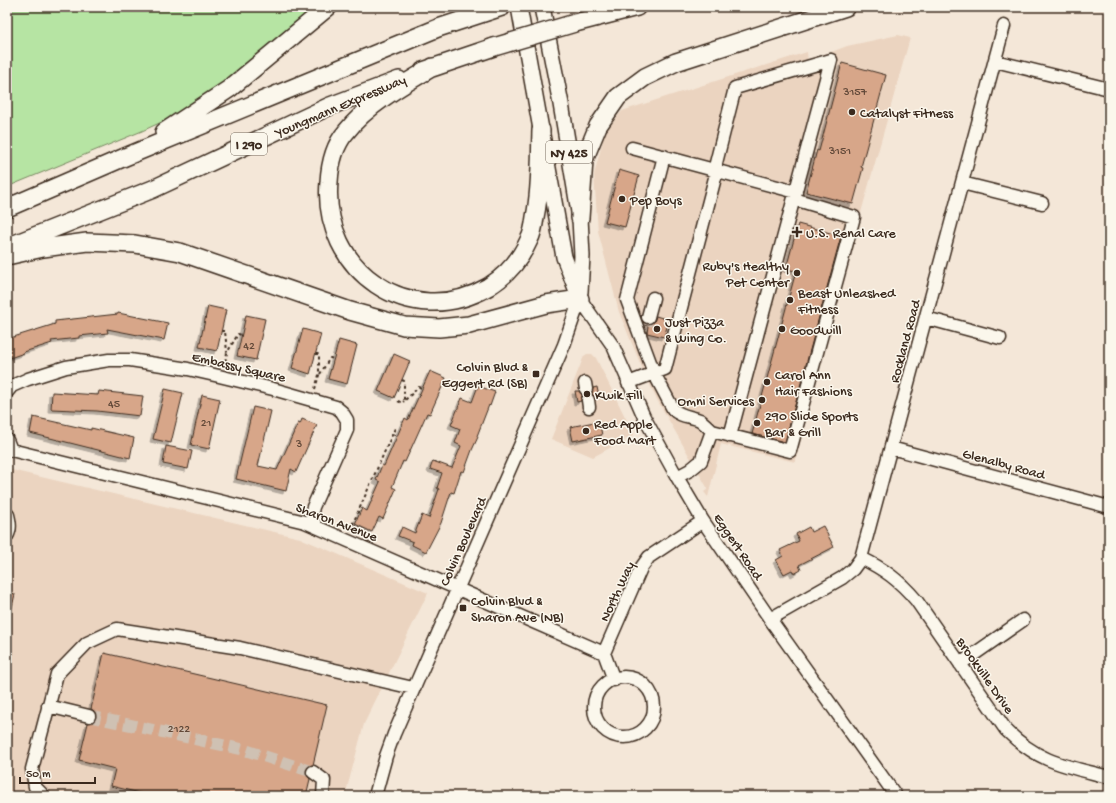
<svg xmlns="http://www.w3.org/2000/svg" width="1116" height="803" font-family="'Gochi Hand',sans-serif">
  <defs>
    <filter id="shadow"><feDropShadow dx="-3" dy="3" stdDeviation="0" flood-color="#0004"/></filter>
  </defs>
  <rect width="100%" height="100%" fill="#f4e7d8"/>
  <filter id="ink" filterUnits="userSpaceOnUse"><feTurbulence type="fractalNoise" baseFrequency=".025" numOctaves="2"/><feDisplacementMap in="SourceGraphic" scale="8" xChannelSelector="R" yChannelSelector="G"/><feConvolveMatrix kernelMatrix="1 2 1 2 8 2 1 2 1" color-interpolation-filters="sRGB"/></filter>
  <g filter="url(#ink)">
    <path fill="#ebd4c0" d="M898 35 910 38 862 209 795 462 721 444 708 497 704 492 708 489 655 396 640 363 619 312 598 231 594 175 605 132 622 111 807 52 808 61 847 46Z
      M587 354H592L596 358 634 435 593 457 551 439 584 356Z
      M7 469 300 538 428 593 364 724 345 796H7Z"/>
    <path fill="#b6e4a3" stroke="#788760" d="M7 7H314L210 95 179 114 142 131 7 187Z"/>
    <path fill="#d7a689" stroke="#3b2a1e" filter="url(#shadow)" d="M842 63 886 75 861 167 863 168 853 204 806 192 817 150 819 151Z
      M619 170 639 176 625 227 605 222Z
      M798 224 841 236 785 442 752 434 796 271 786 269Z
      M208 306 226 310 217 351 199 347Z
      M118 313 168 323 164 340 107 329 108 333 79 336V338L51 341 52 343 24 352V353L7 359V339L55 324V321L118 314Z
      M246 315 265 319 256 360 237 356Z
      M656 316 669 320 664 337 647 333 648 326 644 325V323L650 324 654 322Z
      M303 329 321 334 310 374 292 368Z
      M339 340 357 345 347 384 328 379Z
      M394 354 410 361 394 398 378 391Z
      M430 371 446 378 430 414 427 413 405 462 403 461 392 487 396 489 383 519 379 517 372 532 355 524 362 508 367 511 380 482 376 480 382 465 384 466 405 418 408 420Z
      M478 386 495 392 490 406 489 405 477 436 478 437 472 450 464 472 461 471 454 493 451 492 441 523 426 552 412 545 413 542 398 536 402 527 415 533 422 515 429 518 439 489 437 488 442 473 430 469 433 461 452 468 461 446 455 443 460 429 451 425 462 398 472 402Z
      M597 387 599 397 595 398 592 394 593 388Z
      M165 389 183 393 171 443 153 439Z
      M99 391 143 396 140 416 97 411 51 409 52 392 98 395Z
      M575 391H579L582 395 581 401 577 402Z
      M202 395 220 399 209 449 191 445Z
      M253 407 271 411 258 466 277 470 298 423 300 424 302 419 317 425 296 472 291 469 286 491 236 479Z
      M33 417 91 430V428L134 438 130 458 30 433Z
      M599 421 602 435 573 441 570 427Z
      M166 446 192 451 188 469 163 464Z
      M823 526 834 547 799 565 801 570 794 574 792 570 784 574 776 560 783 556 780 550 799 541 796 534 809 527 811 532Z
      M7 592 15 594 10 616 7 615Z
      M104 653 327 705 313 765 307 767 306 771V775L310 779 306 796H152L111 786 115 769 79 760 88 723 94 721 96 717 94 711 91 709Z"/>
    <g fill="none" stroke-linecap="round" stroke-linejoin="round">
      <path stroke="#cfc1b3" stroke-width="12" stroke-dasharray="12 6" stroke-linecap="butt" d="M646 325 648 317
        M89 716 245 750 313 772"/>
      <defs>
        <path id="minor" d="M995 61 1109 89
          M632 148 796 192
          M664 156 627 300 654 373 673 409C680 417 691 416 700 420 704 423 709 428 712 431
          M962 183 1042 203
          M580 299 613 346 644 417 677 477 703 521 770 619 896 796
          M648 317 653 298
          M926 318 1000 338
          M585 383 586 389
          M628 383 665 369 716 174V163L735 88 831 60
          M7 392 12 386 28 379 66 367 109 360H130L188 369 219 376 273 389 336 407 342 412 347 420V430L313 507C311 515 312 520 317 527
          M588 400 589 407
          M730 436 831 60
          M7 440 11 450 305 522 604 653
          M891 448 1109 507
          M677 477 690 470 701 461 712 431 790 451 854 217 794 199
          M7 514 8 515C10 523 11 529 7 536
          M861 558C884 569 899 580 916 600L1006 730C1039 763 1066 766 1109 777
          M770 619 842 578 853 569 861 558 1004 26
          M604 653 641 568 649 557 703 521
          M604 653 614 680
          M960 664 1023 620
          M594 707a30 30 0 1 1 60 0a30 30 0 1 1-60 0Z
          M48 706 89 716
          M313 772 324 780 323 796
          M44 796 35 787 32 769 57 674 87 643 117 629 240 648 413 688
          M375 796 386 756 394 734 564 345 580 299"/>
        <path id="major" d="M519 7 564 257 580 299
          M542 7 561 104 580 218 582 256 580 292"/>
        <path id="highway" d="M575 23 637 7
          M433 67C404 84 367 105 346 132 334 146 330 164 329 182 321 270 410 332 488 287 506 276 520 260 529 240 533 233 534 225 535 217 541 188 540 159 541 130
          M423 71 494 47
          M164 132 229 89 328 7
          M7 208 125 157 438 28 502 7
          M580 218 584 160 598 126 618 97 645 77 676 62 846 7
          M7 247 153 189 330 106 399 80
          M7 256 43 248 87 242 135 244 180 252 350 311 404 326 439 328 469 325 546 304 580 299"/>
      </defs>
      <use href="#minor" stroke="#3b2a1e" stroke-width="15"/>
      <use href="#major" stroke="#3b2a1e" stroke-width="18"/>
      <use href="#highway" stroke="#3b2a1e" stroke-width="20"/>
      <path stroke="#3b2a1e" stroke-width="2" stroke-dasharray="3 3" stroke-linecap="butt" d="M221 331H225L227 352
        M224 367 227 353 238 334 242 335
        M320 374 330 358 334 359
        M402 380 404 381V401L419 387 422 388
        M315 389 319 375V354H316
        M398 401 402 403 404 401
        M392 434 397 436
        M350 530 396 426"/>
      <use href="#minor" stroke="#fbf7ec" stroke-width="12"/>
      <use href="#major" stroke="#fbf7ec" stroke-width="15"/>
      <use href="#highway" stroke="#fbf7ec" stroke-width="17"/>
      <defs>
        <path id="highway-bridge" d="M494 47 575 23"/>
      </defs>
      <use href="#highway-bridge" stroke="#3b2a1e" stroke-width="20" stroke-linecap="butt"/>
      <use href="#highway-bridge" stroke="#fbf7ec" stroke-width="17"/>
    </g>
  </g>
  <g fill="#3b2a1e" stroke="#fbf7ec" stroke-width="1.5">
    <circle cx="852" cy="112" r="4"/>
    <circle cx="622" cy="199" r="4"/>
    <path d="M795 226h4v4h4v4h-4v4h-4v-4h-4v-4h4z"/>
    <circle cx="797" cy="273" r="4"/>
    <circle cx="790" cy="300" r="4"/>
    <circle cx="657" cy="329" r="4"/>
    <circle cx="782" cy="329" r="4"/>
    <rect x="532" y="370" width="8" height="8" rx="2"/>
    <circle cx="767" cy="382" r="4"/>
    <circle cx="587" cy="394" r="4"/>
    <circle cx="762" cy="400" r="4"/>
    <circle cx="757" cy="423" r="4"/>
    <circle cx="586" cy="431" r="4"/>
    <rect x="459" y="604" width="8" height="8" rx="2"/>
  </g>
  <g text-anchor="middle" stroke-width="3" stroke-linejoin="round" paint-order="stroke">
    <g font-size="12" fill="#624939">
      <text x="855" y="95">3157</text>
      <text x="840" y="154">3151</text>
      <text x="249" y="349">42</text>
      <text x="114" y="407">45</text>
      <text x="206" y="426">21</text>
      <text x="299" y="447">3</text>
      <text x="179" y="732">2122</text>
    </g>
    <g fill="#fbf7ec" stroke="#75685c" stroke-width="1">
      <rect x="231" y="133" width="36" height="22" rx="3"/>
      <rect x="546" y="141" width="46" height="22" rx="3"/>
    </g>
    <g font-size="13" font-weight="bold" fill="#3b2a1e">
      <text x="249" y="149">I 290</text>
      <text x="569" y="157">NY 425</text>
    </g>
    <g font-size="14" fill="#3b2a1e" stroke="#fbf7ec">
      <text transform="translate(340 105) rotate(-23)" y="5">Youngmann Expressway</text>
      <text transform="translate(904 341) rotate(-75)" y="5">Rockland Road</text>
      <text transform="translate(239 366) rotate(13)" y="5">Embassy Square</text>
      <text transform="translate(1004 463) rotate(15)" y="5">Glenalby Road</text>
      <text transform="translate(337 521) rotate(21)" y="5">Sharon Avenue</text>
      <text transform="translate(462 541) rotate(-66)" y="5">Colvin Boulevard</text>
      <text transform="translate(739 546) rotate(56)" y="5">Eggert Road</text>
      <text transform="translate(616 591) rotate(-65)" y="5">North Way</text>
      <text transform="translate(986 675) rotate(55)" y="5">Brookville Drive</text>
    </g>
    <g font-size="14" fill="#3b2a1e" stroke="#fbf7ec" text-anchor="start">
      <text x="860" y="117">Catalyst Fitness</text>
      <text x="630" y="204">Pep Boys</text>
      <text x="806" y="237">U.S. Renal Care</text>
      <text x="789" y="270" text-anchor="end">Ruby's Healthy<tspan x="789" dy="16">Pet Center</tspan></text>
      <text x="798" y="297">Beast Unleashed<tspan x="798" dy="16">Fitness</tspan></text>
      <text x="665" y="326">Just Pizza<tspan x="665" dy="16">&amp; Wing Co.</tspan></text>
      <text x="790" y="334">Goodwill</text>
      <text x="528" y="371" text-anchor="end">Colvin Blvd &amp;<tspan x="528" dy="16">Eggert Rd (SB)</tspan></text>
      <text x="775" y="379">Carol Ann<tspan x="775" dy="16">Hair Fashions</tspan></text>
      <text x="595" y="399">Kwik Fill</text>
      <text x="754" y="405" text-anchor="end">Omni Services</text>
      <text x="765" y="420">290 Slide Sports<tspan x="765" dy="16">Bar &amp; Grill</tspan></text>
      <text x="594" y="428">Red Apple<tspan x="594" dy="16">Food Mart</tspan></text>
      <text x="471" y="605">Colvin Blvd &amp;<tspan x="471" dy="16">Sharon Ave (NB)</tspan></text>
    </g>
  </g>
  <rect width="1116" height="803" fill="none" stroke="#fbf7ec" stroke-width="24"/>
  <rect x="12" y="12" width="1092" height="779" fill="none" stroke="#3b2a1e" stroke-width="1.5" filter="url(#ink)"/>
  <path d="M20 777v6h75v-6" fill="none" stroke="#3b2a1e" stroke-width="2"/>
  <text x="26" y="777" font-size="12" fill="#3b2a1e" stroke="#fbf7ec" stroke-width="3" paint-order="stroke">50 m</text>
</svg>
